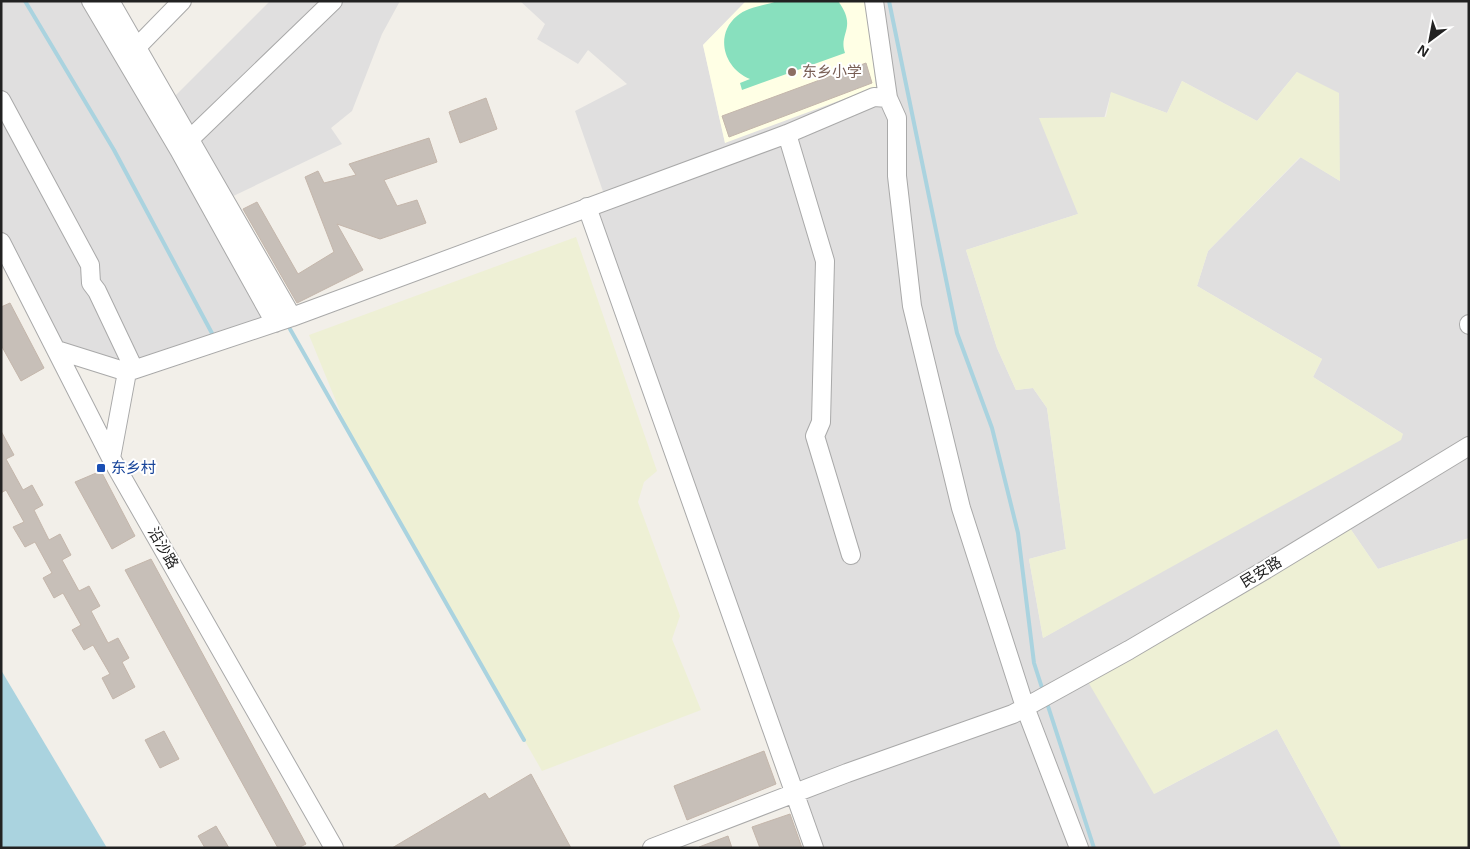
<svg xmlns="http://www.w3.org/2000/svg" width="1470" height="849" font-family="Arial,'Noto Sans SC',sans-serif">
  <rect width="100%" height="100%" fill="#f2efe9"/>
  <path fill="#e0dfdf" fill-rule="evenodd" d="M1 1H107L292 317 127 372 57 350 1 242Z
    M270 1H400L382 34 352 111 331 128 342 144 225 200 169 102Z
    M520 1H746L703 45 725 143 866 1H1469V538L1378 569 1345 521 1154 794 1277 729 1342 848H814L587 207 606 200 575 111 627 84 588 50 578 64 537 39 545 24ZM1297 72 1340 181 1301 157 1208 251 1197 286 1322 359 1313 377 1403 434 1043 638 1029 559 1066 549 1047 408 1033 388 1016 390 997 348 966 250 1078 214 1111 93 1167 113 1182 81 1257 121Z"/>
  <path fill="#ffffe5" d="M746 1H866L876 87 725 143 703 45Z"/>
  <path fill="#eef0d5" d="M1297 72 1339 93 1340 181 1300 157 1208 251 1197 286 1322 359 1313 377 1403 434 1401 440 1043 638 1029 559 1066 549 1047 408 1033 388 1016 390 997 348 966 250 1078 214 1039 118 1106 117 1111 92 1167 113 1182 81 1257 121Z
    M576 237 657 471 644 482 638 502 680 616 672 639 701 710 542 771 349 433 309 335Z
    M1345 521 1378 569 1469 538V848H1342L1277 729 1154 794 1084 675Z"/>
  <path fill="#88e0be" d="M778 1H838C858 28 838 33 845 53L742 90 740 83 750 79C724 69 714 35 737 16 747 7 766 5 778 1Z"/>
  <path fill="#aad3df" d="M1 670 107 848H1Z"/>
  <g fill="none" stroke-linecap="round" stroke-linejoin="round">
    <path stroke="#aad3df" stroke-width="4" d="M25 1 114 150 214 337
      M889 1 957 333 992 428 1018 533 1034 663 1043 691
      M290 329 524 740
      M1046 700 1094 848"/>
  </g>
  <path fill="#c7bfb8" stroke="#c4b6ab" d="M866 63 872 83 729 137 722 116Z
    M486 98 497 129 460 143 449 112Z
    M429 138 437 162 384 180 397 206 417 200 426 223 380 239 337 224 363 270 297 303 243 209 257 202 298 274 334 252 305 177 318 171 324 183 356 175 349 164Z
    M10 303 44 368 21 381 1 345V307Z
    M1 431 14 455 6 459 23 490 32 485 43 505 34 510 49 540 60 534 71 555 62 560 79 591 89 586 100 606 91 611 108 643 118 638 129 658 122 662 135 687 113 699 102 678 110 674 93 645 84 650 72 630 81 625 63 593 54 598 43 578 52 573 35 542 25 547 13 527 24 522 6 490 1 493Z
    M101 471 135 536 112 549 75 482Z
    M151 559 306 844 298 848H278L125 570Z
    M164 731 179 759 160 768 145 740Z
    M764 751 776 784 687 820 674 786Z
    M531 774 571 848H392L485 793 489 799Z
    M790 814 802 848H760L752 827Z
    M216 826 229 848H205L198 836Z
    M728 836 732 848H699V847Z"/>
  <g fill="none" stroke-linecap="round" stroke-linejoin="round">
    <defs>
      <path id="minor" d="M91 1 179 150 275 323
        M110 1 292 317
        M874 1 888 98
        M137 47 182 1
        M1 100 90 265 91 283 97 291 134 369
        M787 134 825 261 821 422 815 436 851 555
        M190 139 333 1
        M587 207 814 848
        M1 242 111 458 334 848
        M1469 324V325
        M57 350 127 372 292 317 787 134 874 97 888 98 897 118V176L912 306 961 508 1025 707 1079 848
        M111 458 127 372
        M652 848 847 773 1013 714 1129 650 1270 567 1469 446"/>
    </defs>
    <use href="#minor" stroke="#a9a9a9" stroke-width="20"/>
    <use href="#minor" stroke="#fff" stroke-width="18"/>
  </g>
  <circle fill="#8d6e63" stroke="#fff" stroke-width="2" cx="792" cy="72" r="5"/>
  <rect fill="#1a4fb4" stroke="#fff" stroke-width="2" x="96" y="463" width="10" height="10" rx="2.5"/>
  <g text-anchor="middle" stroke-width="4" stroke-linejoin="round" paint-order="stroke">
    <g font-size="15" fill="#785e54" stroke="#fff" text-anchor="start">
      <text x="802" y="77">东乡小学</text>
    </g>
    <g font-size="15" fill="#164399" stroke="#fff" text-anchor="start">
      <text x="111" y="473">东乡村</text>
    </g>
    <g font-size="15" fill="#222" stroke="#fff">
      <text transform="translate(163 548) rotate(60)" y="5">沿沙路</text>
      <text transform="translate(1261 572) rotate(-31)" y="5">民安路</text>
    </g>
  </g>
  <rect width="1470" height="849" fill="none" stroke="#222222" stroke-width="5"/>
  <g transform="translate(1430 40) rotate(212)" stroke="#ffffff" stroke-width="4" paint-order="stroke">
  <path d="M0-4L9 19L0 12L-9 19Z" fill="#222222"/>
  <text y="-8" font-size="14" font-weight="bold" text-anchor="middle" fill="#222222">N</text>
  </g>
</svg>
